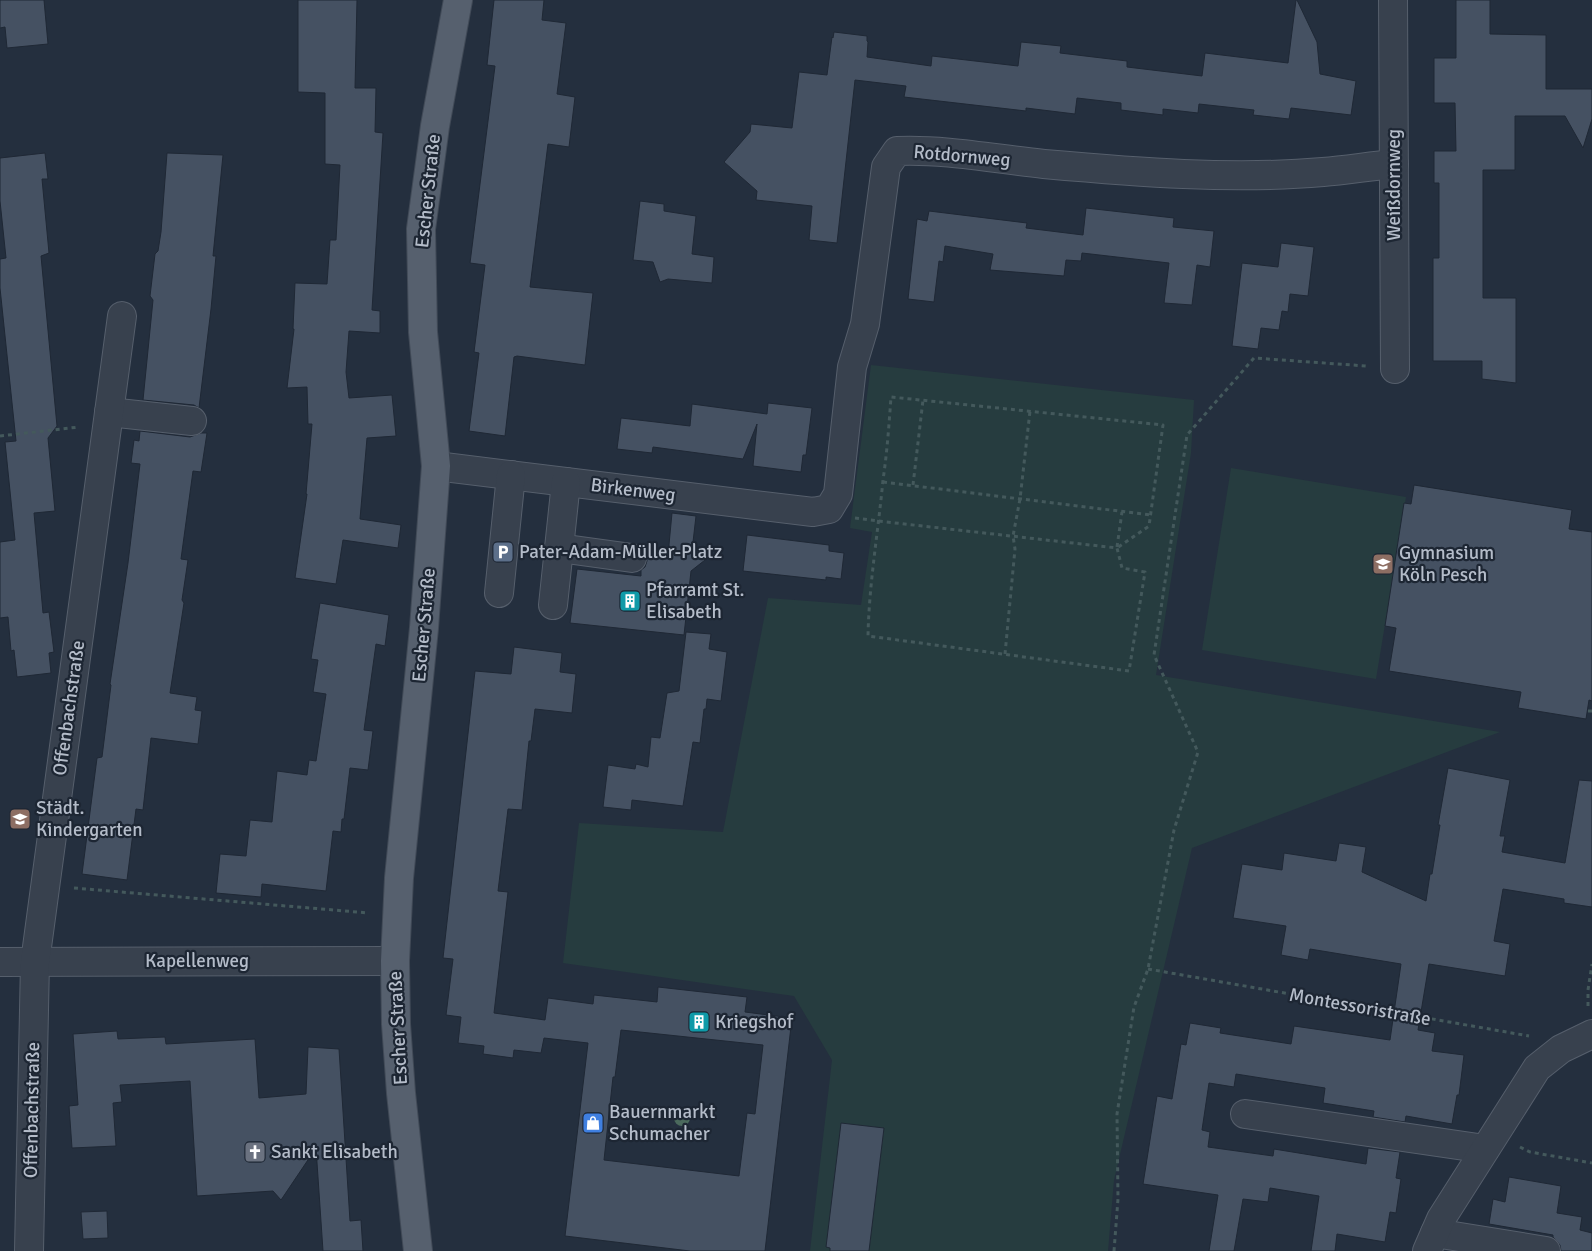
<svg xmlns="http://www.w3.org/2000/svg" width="1592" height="1251" viewBox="0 0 1592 1251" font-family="Signika,sans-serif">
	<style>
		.green { fill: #263c3f }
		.building { fill: #455162; stroke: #1f2835; fill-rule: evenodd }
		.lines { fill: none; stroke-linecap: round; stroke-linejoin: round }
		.minor-casing { stroke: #565f6c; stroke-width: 30 }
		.major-casing { stroke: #414a57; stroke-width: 30 }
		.path { stroke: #44595c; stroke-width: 3; stroke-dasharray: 4 4; stroke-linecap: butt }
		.minor { stroke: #38414e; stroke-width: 28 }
		.major { stroke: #56606e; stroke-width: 28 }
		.tree { fill: #4b6a5d }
		.labels { text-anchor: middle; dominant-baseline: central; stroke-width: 4.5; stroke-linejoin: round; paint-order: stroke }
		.street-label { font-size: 19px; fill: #b4bcc9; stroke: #1d2633 }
		.poi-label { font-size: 19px; fill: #b4bcc9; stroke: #1d2633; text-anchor: start }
	</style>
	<rect width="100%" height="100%" fill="#242f3e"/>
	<g class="green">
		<polygon points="871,365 1194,400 1191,453 1156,675 1500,732 1192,848 1114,1180 1108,1251 810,1251 832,1060 794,996 563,963 579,823 723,832 768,598 861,605 872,532 850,528"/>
		<polygon points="1231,468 1406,497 1376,679 1202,650"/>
	</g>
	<g class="building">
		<polygon points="0,0 44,0 48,44 7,48 5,27 0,28"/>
		<polygon points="298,0 357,0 355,88 376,88 375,132 383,133 372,310 380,311 380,333 349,331 346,372 349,398 392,395 396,436 367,438 360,519 401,525 398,548 343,540 336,584 295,578 307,494 306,494 312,424 308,424 307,387 287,388 294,329 293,329 295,283 327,284 330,240 336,240 340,165 325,164 325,93 298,92"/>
		<polygon points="494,0 544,0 542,20 566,23 557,94 575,97 569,147 548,144 530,287 593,293 585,365 517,356 514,357 505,436 469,431 479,353 474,352 485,265 470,263 495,66 487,65"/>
		<polygon points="1296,0 1297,0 1317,42 1320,74 1356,81 1351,115 1291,108 1289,119 1253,115 1254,110 1199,104 1198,113 1163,109 1163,115 1121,110 1121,103 1077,98 1075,114 1026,108 1026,111 904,97 906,86 855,80 837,243 809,240 812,206 756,200 757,191 724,162 750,132 751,124 792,128 799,72 827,75 832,37 833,38 834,32 867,36 867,41 868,42 867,57 931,66 932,56 1018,66 1021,42 1061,46 1060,53 1127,61 1127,67 1202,76 1205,53 1288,63"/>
		<polygon points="1456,0 1490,0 1490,34 1546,35 1546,89 1592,89 1592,119 1583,148 1565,116 1515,116 1515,170 1483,170 1483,298 1516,298 1516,383 1482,379 1482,361 1433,361 1433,258 1439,258 1439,183 1434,183 1434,151 1456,151 1455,103 1434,103 1434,58 1456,58"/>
		<polygon points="45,153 48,179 42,179 49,253 41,256 57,426 48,438 55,511 34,513 43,613 49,612 54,652 49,653 51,673 17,677 14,650 11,651 8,617 0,618 0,542 15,540 5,442 16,441 0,288 0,259 6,258 0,201 0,158"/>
		<polygon points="167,153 223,155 213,256 216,256 211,309 199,408 194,405 143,400 153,300 150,296 155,254 158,251 161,232"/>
		<polygon points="640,201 664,204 664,211 696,216 692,254 714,257 712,283 668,279 660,282 653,262 633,260"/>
		<polygon points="1086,208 1174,218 1173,227 1214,231 1210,267 1197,265 1192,305 1164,303 1169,263 1082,253 1081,261 1066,260 1064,276 990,270 993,254 945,246 943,262 939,261 934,302 908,299 917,219 927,221 929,211 1027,223 1026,228 1083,235"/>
		<polygon points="1281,243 1314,247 1308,296 1290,294 1288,312 1282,311 1279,330 1261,328 1258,349 1232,346 1242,263 1278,267"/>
		<polygon points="768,403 812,408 806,455 803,455 801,472 753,466 757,424 743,459 653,447 652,453 617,449 621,418 690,426 692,404 767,414"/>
		<polygon points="140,431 190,437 201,433 207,433 201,472 193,471 181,559 188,560 182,600 184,603 170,693 197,697 195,710 202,711 198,744 151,738 143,810 136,809 127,880 82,874 97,758 102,757 111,685 110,684 128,563 140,464 131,463 134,440 139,441"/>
		<polygon points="1414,485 1572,510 1569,529 1592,532 1592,701 1589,700 1586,719 1518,708 1521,692 1389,671 1396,628 1385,626 1404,503 1411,504"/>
		<polygon points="672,513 696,516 693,542 705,560 691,571 684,635 570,623 577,569 641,576 641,570 645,567 647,561 647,553 668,555"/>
		<polygon points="747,535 829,545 829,551 844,553 841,579 826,577 826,580 743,571"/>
		<polygon points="320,603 389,615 385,646 376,644 364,730 373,731 368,770 350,768 344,819 342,819 341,832 333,831 326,891 262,884 261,897 216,893 220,854 246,856 250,820 272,822 277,771 307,775 309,760 316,761 326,694 313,692 318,660 311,659"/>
		<polygon points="686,632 711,634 709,649 727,652 721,701 707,699 706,709 704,709 700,743 693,742 683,806 632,800 631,810 603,807 608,765 635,769 636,764 648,767 651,737 660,738 667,693 679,691"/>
		<path d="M514,647L562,653L560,672L576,674L572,713L535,709L531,741H529L522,810L508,809L498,891L508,892L494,1013L545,1020L548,998L593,1004L594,995L657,1002L658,987L747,997L745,1012L792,1018L765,1251H690L565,1236L588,1043L544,1038L541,1053L514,1050L513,1058L483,1054L484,1046L458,1043L461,1017L446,1015L453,959L443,958L475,671L511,674ZM621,1030L763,1045L755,1114L747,1113L739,1176L604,1160L613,1077H615Z"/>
		<polygon points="1448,768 1510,780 1500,836 1505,836 1502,852 1565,863 1579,780 1592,781 1592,907 1564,903 1564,899 1503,889 1494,941 1510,944 1505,976 1429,964 1418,1030 1435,1033 1432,1051 1464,1055 1459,1095 1457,1095 1452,1124 1406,1116 1405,1122 1373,1117 1374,1111 1323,1103 1325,1088 1236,1074 1234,1087 1209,1083 1202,1130 1210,1132 1208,1147 1273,1156 1274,1149 1366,1164 1368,1148 1400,1152 1396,1178 1401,1179 1396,1213 1390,1212 1385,1242 1337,1234 1335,1251 1311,1251 1319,1196 1270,1188 1268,1202 1243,1199 1234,1251 1209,1251 1218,1195 1143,1184 1157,1096 1172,1099 1181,1044 1186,1045 1190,1023 1221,1028 1220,1033 1291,1044 1294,1026 1390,1040 1401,964 1310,949 1308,960 1281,955 1286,926 1233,918 1242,864 1282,870 1284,853 1336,861 1339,843 1366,847 1362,872 1426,901 1430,874 1432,874 1440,825 1438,825"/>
		<polygon points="117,1031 118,1039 165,1037 166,1044 255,1039 259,1098 306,1094 308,1047 339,1049 350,1221 361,1220 363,1251 323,1251 316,1148 281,1200 273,1191 197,1196 190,1081 120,1085 122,1102 113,1103 116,1146 72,1148 69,1106 78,1105 73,1034"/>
		<polygon points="841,1123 884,1128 869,1251 830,1251 830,1248 826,1247"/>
		<polygon points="1509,1177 1561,1186 1557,1213 1582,1217 1580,1230 1592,1233 1592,1251 1561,1251 1560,1245 1553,1237 1553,1235 1489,1224 1493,1199 1505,1202"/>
		<polygon points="107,1211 108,1238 83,1239 81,1212"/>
	</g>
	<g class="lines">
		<g class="minor-casing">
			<g id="minor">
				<polyline points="1393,0 1395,369"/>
				<polyline points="109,412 192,421"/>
				<path d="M436,466L813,512L829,509L838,494L852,367L865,324L886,167L897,151C946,149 995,159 1044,164C1135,172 1232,180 1323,172C1347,170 1371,166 1394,164"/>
				<polyline points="559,548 632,558"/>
				<polyline points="499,593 511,475"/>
				<polyline points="553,605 566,482"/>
				<polyline points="0,962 395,961"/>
				<polyline points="1245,1114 1485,1149"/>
				<polyline points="1435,1233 1546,1251"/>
				<polyline points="29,1251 35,962 122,316"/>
				<polyline points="1427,1251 1441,1219 1537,1068 1561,1049 1592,1034"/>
			</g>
		</g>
		<g class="major-casing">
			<polyline id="major" points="418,1251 401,1093 396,1024 395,961 399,878 424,628 436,466 423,332 421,229 435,126 458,0"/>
		</g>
		<g class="path">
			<polyline points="0,436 79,427"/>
			<polyline points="883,482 1151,515"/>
			<polyline points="913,485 923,400"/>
			<path d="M855,518L878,521L1117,548L1122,568L1145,572L1129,671L868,636C869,584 878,533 883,480C887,453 889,425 891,397L1163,425L1149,526L1117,548"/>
			<polyline points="1117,547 1122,512"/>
			<polyline points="1005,654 1015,549 1013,536 1020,499 1030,411"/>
			<polyline points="1588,711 1592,711"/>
			<polyline points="74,888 369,913"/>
			<polyline points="1148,969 1529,1036"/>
			<polyline points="1588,1006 1588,990 1592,964"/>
			<polyline points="1520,1147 1530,1152 1592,1163"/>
			<polyline points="1114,1251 1118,1199 1117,1114 1134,1007 1148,969 1174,830 1198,752 1154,655 1187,435 1254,358 1366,366"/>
		</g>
		<use href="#minor" class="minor"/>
		<use href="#major" class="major"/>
	</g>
	<circle class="tree" cx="682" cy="1118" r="8"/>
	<defs>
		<g id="parking-square" transform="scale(1.125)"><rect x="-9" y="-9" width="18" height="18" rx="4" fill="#5c6f8a" stroke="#1d2633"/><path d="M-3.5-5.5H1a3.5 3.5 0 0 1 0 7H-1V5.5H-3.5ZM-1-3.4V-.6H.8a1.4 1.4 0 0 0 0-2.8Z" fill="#fff"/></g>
		<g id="school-square" transform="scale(1.125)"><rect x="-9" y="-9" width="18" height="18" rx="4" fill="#8d6e63" stroke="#1d2633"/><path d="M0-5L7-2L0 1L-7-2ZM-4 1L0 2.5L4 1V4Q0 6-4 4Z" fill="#fff"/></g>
		<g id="building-square" transform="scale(1.125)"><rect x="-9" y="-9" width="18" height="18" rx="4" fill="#0f9aa8" stroke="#1d2633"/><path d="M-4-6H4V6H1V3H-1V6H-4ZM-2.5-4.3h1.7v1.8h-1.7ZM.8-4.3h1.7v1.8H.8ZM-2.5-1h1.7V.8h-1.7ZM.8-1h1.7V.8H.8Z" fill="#fff"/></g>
		<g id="shop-square" transform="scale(1.125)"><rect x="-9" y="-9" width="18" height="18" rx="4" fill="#3f7fe0" stroke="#1d2633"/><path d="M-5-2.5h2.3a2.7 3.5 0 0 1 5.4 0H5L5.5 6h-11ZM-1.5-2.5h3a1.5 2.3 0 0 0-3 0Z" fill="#fff"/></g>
		<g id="church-square" transform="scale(1.125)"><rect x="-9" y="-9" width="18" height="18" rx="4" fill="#6b7280" stroke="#1d2633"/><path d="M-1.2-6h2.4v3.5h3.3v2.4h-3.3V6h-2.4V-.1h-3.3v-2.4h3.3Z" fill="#fff"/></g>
	</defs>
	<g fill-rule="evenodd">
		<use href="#parking-square" x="503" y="552"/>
		<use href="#school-square" x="1383" y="564"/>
		<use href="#building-square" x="630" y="601"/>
		<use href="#school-square" x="20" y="819"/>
		<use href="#building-square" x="699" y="1022"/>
		<use href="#shop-square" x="593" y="1123"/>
		<use href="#church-square" x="255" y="1152"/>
	</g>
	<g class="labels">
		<g class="street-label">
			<text transform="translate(962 156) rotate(5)">Rotdornweg</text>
			<text transform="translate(1394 185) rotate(-90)">Weißdornweg</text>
			<text transform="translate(428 191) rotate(-84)">Escher Straße</text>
			<text transform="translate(633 490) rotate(7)">Birkenweg</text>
			<text transform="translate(424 625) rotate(-85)">Escher Straße</text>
			<text transform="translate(69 708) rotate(-82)">Offenbachstraße</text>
			<text x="197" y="961">Kapellenweg</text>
			<text transform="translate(1360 1007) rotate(10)">Montessoristraße</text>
			<text transform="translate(398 1028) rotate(-93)">Escher Straße</text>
			<text transform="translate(32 1110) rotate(-89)">Offenbachstraße</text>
		</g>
		<g class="poi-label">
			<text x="519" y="552">Pater-Adam-Müller-Platz</text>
			<text x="1399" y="553">Gymnasium<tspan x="1399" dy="22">Köln Pesch</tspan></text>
			<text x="646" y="590">Pfarramt St.<tspan x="646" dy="22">Elisabeth</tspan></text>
			<text x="36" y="808">Städt.<tspan x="36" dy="22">Kindergarten</tspan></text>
			<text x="715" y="1022">Kriegshof</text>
			<text x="609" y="1112">Bauernmarkt<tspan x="609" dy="22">Schumacher</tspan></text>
			<text x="271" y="1152">Sankt Elisabeth</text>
		</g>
	</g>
</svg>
